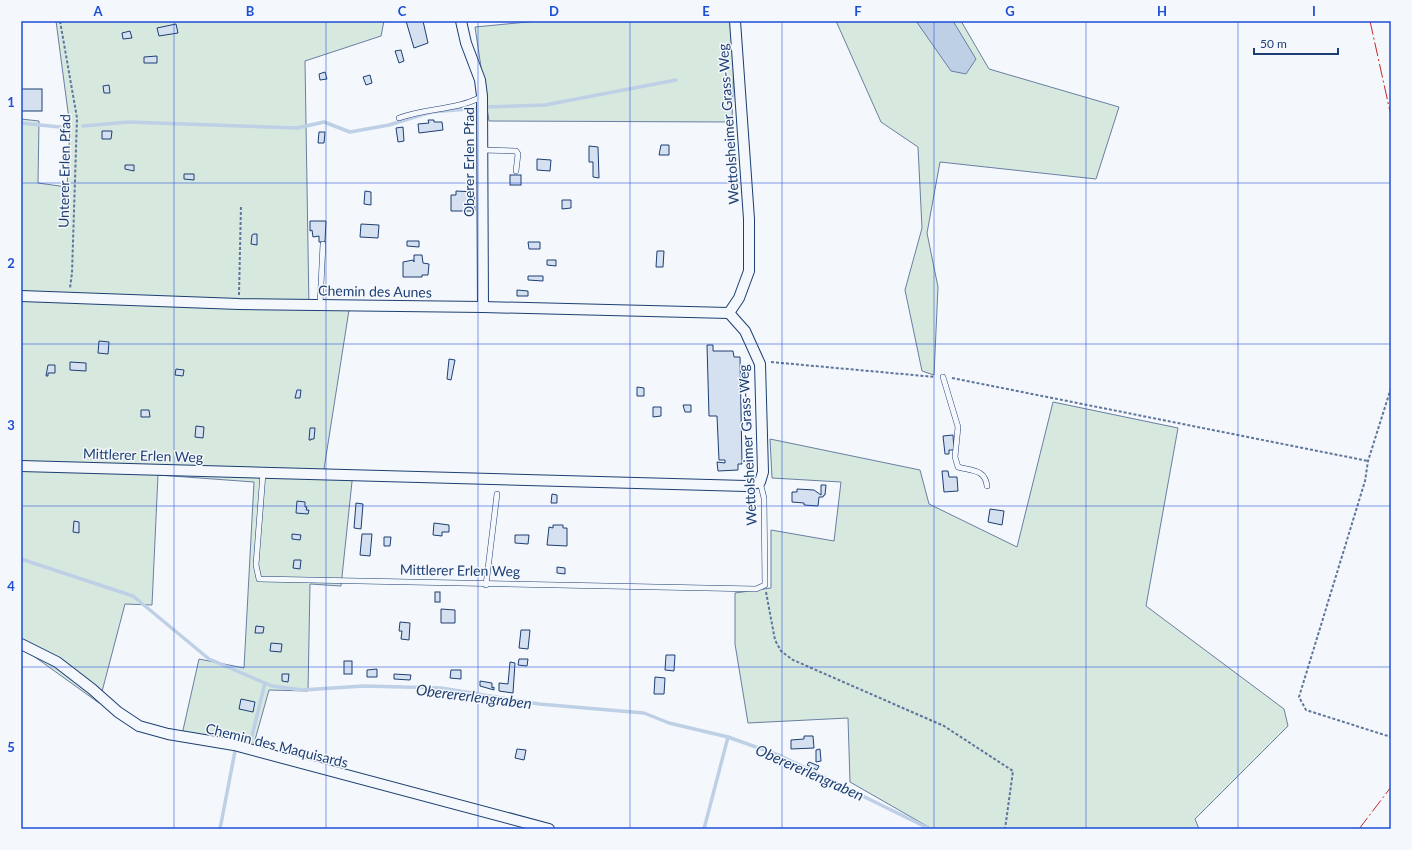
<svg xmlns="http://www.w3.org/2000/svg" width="1412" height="850" viewBox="0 0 1412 850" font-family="Lato,sans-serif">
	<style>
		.green { fill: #d7e8df; stroke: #687fa3 }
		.water { fill: #bed0e5; stroke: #687fa3 }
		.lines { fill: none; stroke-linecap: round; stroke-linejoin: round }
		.stream { stroke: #bed0e5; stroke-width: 3.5 }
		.building { fill: #d5e0f0; stroke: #1d3f73 }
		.service-casing { stroke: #1d3f73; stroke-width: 6 }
		.minor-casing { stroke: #1d3f73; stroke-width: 12 }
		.path { stroke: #5e769c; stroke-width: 2; stroke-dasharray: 3 2; stroke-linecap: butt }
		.service { stroke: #f4f7fb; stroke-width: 5 }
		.minor { stroke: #f4f7fb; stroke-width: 10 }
		.power { stroke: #c62828; stroke-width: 1; stroke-dasharray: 14 3 2 3; stroke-linecap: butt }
		.grid { fill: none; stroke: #1d4ed8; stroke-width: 1; stroke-opacity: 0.55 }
		.labels { text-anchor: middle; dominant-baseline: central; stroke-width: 3; stroke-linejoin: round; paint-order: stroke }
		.street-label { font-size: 14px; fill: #1d3f73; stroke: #f4f7fb }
		.water-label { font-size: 15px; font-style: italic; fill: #1d3f73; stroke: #f4f7fb }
		.neatline { fill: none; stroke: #1d4ed8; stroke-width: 1.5 }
		.grid-label { font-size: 13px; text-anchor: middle; font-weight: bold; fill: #1d4ed8 }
	</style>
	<rect width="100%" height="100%" fill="#f4f7fb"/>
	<g class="green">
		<polygon points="56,21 384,21 381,36 305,61 309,309 349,310 324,469 353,472 341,586 310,584 308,691 269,690 253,747 181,739 199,659 244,668 254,482 158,475 152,605 125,604 99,703 21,647 21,119 39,121 38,183 67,187 70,127"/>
		<polygon points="538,21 735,21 732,122 489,121 475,27"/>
		<polygon points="836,21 961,21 989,69 1119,107 1096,179 940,162 927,233 938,287 934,375 922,371 905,290 922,228 918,147 881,122"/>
		<polygon points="1053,402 1178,428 1146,606 1284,709 1288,726 1195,819 1199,829 932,829 850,782 848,718 748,723 735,644 735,593 771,588 771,530 834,541 841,482 772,478 770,439 920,470 929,504 1017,547"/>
	</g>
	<polygon class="water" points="916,21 953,21 976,59 966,74 951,71"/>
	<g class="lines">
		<g class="stream">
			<polyline points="486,107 545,105 676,80"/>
			<polyline points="21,123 69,128"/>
			<polyline points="83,126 128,122 297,128 324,122 350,132 389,125 431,112 480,108"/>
			<polyline points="21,559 133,596 209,659 272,686 302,690 364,686 441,688 539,704 644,713 669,723 728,737 781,756 930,829"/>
			<polyline points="242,742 250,744 265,683"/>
			<polyline points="220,829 236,746"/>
			<polyline points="704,829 728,737"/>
		</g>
	</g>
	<g class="building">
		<polygon points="406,21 423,21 428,43 414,48"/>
		<polygon points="176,24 178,33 159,36 157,28"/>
		<polygon points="130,31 132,38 123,39 122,33"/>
		<polygon points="401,50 404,61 399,63 395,51"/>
		<polygon points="157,56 157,63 144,63 144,57"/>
		<polygon points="325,72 327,79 320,80 319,74"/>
		<polygon points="370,75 372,83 366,85 363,77"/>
		<polygon points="109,85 110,93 104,93 103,86"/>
		<rect x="21" y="89" width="21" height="22"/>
		<polygon points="428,120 434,120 434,122 442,122 443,130 419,133 418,124 429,123"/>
		<polygon points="403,127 404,141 398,142 396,128"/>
		<polygon points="102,131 112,131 111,139 102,139"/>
		<polygon points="319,132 325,132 324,143 318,143"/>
		<polygon points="661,145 669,145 669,155 659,155"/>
		<polygon points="589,146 598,147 599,178 593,177 593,162 589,162"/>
		<polygon points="537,159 551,160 550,171 537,170"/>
		<polygon points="125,165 134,165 134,171 125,169"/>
		<polygon points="184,174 194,174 194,180 184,179"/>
		<rect x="510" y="175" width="11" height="10"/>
		<polygon points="365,191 371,192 371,205 364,204"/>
		<polygon points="456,191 474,192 475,211 451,211 451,195 456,195"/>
		<polygon points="562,200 571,200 571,208 562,209"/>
		<polygon points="310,221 326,221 325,242 319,242 319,236 313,237 312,230 310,231"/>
		<polygon points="361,224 379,225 378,238 360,237"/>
		<polygon points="254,234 257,234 257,245 251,244 252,235"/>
		<polygon points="407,241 419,241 419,247 407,246"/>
		<polygon points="528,242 540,242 540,249 529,249"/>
		<polygon points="657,251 664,251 663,267 656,267"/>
		<polygon points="414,255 422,255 423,263 429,264 428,275 422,275 422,277 403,277 403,262 413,260 414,262"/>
		<polygon points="547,260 556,260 556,266 547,265"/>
		<polygon points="528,276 543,276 543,281 528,280"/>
		<polygon points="517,290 528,291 528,296 517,296"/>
		<polygon points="99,341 109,342 108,354 98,353"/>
		<polygon points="707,345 713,345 713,351 733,351 734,357 740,357 742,464 738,464 738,470 718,471 717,462 725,463 725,460 719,460 717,416 709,416"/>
		<polygon points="449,359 455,360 451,380 447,379"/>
		<polygon points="70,362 86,363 86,371 70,370"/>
		<polygon points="48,365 55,365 55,373 48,373 48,376 46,376"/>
		<polygon points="176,369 184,370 183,376 175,375"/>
		<polygon points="637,387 644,388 644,396 637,396"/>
		<polygon points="297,390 301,390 300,398 295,398"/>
		<polygon points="683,405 691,405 691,412 685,412"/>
		<polygon points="653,407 661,407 661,416 653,417"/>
		<polygon points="141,410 149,410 150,417 141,417"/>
		<polygon points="196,426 204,427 203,438 195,437"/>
		<polygon points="310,428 315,428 314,439 311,439 311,440 309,440"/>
		<polygon points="953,435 954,450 949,450 949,454 945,454 943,436"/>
		<polygon points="942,471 948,471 949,477 957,477 958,491 944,492"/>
		<polygon points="821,485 826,485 825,495 824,495 823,497 819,497 818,506 804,505 804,503 792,502 792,492 797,492 797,489 814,490 821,495"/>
		<polygon points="552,494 557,495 557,503 551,503"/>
		<polygon points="297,501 305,502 305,507 307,507 306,510 309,510 308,514 296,513"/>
		<polygon points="356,503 363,504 361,529 354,528"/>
		<polygon points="990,509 1004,511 1002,525 988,522"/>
		<polygon points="74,521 79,522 79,533 73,532"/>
		<polygon points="434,523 449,525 449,532 442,532 442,536 433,535"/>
		<polygon points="553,525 563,525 563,528 567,528 567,546 547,545 549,527 553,528"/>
		<polygon points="292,534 301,535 300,540 292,539"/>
		<polygon points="362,534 372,534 370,556 360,555"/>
		<polygon points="515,535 529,535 528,544 515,543"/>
		<polygon points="384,537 391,537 390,546 384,546"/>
		<polygon points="294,560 301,560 300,569 293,568"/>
		<polygon points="557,567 565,568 565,574 557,573"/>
		<rect x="435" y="592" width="5" height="10"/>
		<polygon points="441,609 455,610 455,623 441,623"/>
		<polygon points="400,622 410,623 409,640 401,639 402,631 399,631"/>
		<polygon points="256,626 264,627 263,633 255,633"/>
		<polygon points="521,630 530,630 528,649 519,648"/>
		<polygon points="271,643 282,644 281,652 270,651"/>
		<polygon points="666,655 675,655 674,671 665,670"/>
		<polygon points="519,659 528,659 527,666 518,665"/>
		<rect x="344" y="661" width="8" height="13"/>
		<polygon points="510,662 515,663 513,693 499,691 499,683 508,684"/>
		<polygon points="377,669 377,677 367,677 367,670"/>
		<polygon points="451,670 461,670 461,679 450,678"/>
		<polygon points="282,674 289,674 288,682 282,681"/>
		<polygon points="394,674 411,675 410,680 394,679"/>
		<polygon points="655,677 665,678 664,694 654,694"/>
		<polygon points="480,681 492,683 492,688 494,687 494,690 480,686"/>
		<polygon points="241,699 255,702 253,712 239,709"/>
		<polygon points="804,736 813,736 814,748 791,749 791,740 804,739"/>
		<polygon points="517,749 526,750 524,760 515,758"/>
		<polygon points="820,749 821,761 816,762 816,750"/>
		<polygon points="809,762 819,766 817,770 807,765"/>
	</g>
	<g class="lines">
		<g class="service-casing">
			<g id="service">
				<path d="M399,118C426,108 457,110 481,97"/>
				<polyline points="482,150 516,151 518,154 516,171"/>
				<polyline points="320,305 323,244"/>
				<path d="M943,377L958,427L955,457L958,467C972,471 985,469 987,486"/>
				<polyline points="263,473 256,565 259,579 756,589 765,585 764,498 760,482"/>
				<polyline points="486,585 497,494"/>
			</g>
		</g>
		<g class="minor-casing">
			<g id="minor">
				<polyline points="461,21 466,43 480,80 482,96 483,307"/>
				<polyline points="21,296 239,304 483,307 729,313"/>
				<polyline points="21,466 746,486 760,482 763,472 760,364 745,331 729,313 739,298 749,271 749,219 735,21"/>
				<polyline points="21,644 57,662 92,689 118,712 139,726 168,734 234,745 549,829"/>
			</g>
		</g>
		<g class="path">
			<polyline points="60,21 77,118 72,273 70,288"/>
			<polyline points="239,295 241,205"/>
			<polyline points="771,362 935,377"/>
			<polyline points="952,378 1368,461"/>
			<polyline points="1391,388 1368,461 1365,481 1299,697 1306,710 1391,737"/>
			<polyline points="766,592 775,640 781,651 793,660 944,726 1013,771 1005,829"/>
		</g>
		<use href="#service" class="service"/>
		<use href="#minor" class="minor"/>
		<g class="power">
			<polyline points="1370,21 1391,116"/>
			<polyline points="1359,829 1391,787"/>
		</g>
	</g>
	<path class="grid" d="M174,21V829M326,21V829M478,21V829M630,21V829M782,21V829M934,21V829M1086,21V829M1238,21V829M21,183H1391M21,344H1391M21,506H1391M21,667H1391"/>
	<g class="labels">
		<g class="street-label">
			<text transform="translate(728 124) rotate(-94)">Wettolsheimer Grass-Weg</text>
			<text transform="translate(468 162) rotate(-90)">Oberer Erlen Pfad</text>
			<text transform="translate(64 171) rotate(-89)">Unterer Erlen Pfad</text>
			<text transform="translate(375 291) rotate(1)">Chemin des Aunes</text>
			<text transform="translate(747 445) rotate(-93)">Wettolsheimer Grass-Weg</text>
			<text transform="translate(143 455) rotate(2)">Mittlerer Erlen Weg</text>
			<text transform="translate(460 570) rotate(1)">Mittlerer Erlen Weg</text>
			<text transform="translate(277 745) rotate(14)">Chemin des Maquisards</text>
		</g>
		<g class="water-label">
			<text transform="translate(474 696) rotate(7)">Oberererlengraben</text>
			<text transform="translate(810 772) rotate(24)">Oberererlengraben</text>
		</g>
	</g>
	<rect width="1412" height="850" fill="none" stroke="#f4f7fb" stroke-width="44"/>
	<path d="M1254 48v6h84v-6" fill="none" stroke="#1d3f73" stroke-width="2"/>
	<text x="1260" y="48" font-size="12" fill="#1d3f73" stroke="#f4f7fb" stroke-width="3" paint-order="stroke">50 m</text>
	<rect x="22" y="22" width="1368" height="806" class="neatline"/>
	<g class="grid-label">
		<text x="98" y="16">A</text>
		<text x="250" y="16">B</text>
		<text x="402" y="16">C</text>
		<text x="554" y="16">D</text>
		<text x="706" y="16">E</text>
		<text x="858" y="16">F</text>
		<text x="1010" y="16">G</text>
		<text x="1162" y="16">H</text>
		<text x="1314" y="16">I</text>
		<text x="11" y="107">1</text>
		<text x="11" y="268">2</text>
		<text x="11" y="430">3</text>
		<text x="11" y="591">4</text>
		<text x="11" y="752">5</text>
	</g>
</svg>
